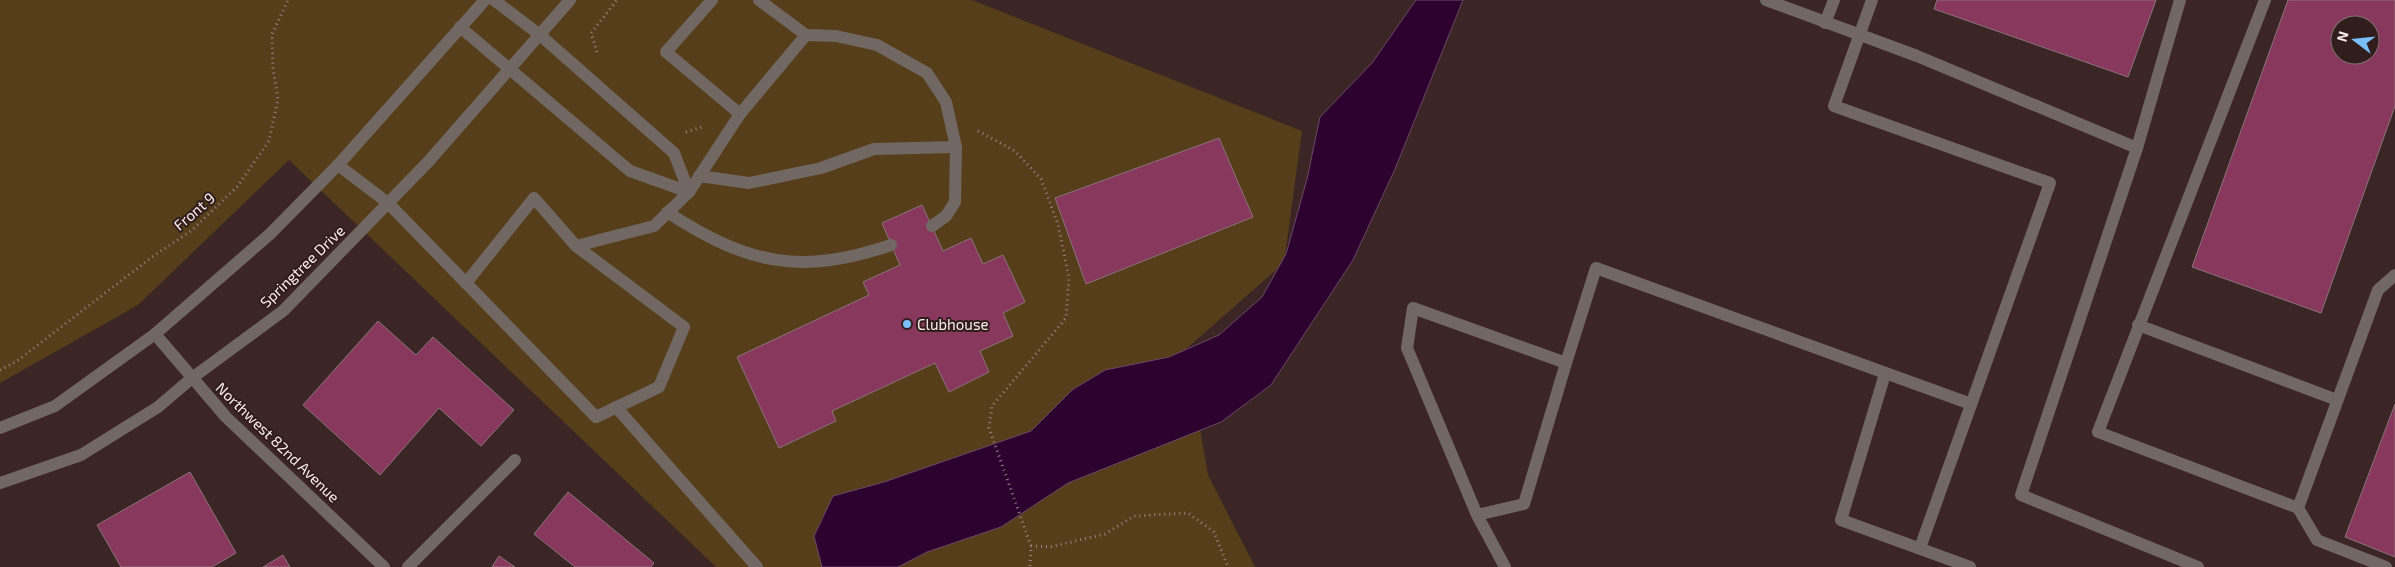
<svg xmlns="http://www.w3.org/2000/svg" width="2395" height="567" viewBox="0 0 2395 567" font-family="'Exo 2',sans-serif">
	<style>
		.green { fill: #553e19 }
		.water { fill: #2d022e; stroke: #6b4867 }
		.building { fill: #88385c; stroke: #8a737b; fill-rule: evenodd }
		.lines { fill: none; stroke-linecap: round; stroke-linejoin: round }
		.path { stroke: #968483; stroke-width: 3; stroke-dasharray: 1 4; stroke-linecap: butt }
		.service { stroke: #716863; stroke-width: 12 }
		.minor { stroke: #716863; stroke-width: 12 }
		.tertiary { stroke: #716863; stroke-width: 12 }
		.poi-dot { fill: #7abff8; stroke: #301d1c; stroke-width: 2 }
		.labels { text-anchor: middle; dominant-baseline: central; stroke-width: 4; stroke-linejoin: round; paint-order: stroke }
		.street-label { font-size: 15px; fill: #fbedec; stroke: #301d1c }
		.poi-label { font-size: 15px; fill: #fbedec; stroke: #301d1c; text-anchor: start }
	</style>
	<rect width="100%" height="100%" fill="#3b2625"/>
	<polygon class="green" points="0,0 972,0 1302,131 1284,263 1186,349 1208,475 1255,567 716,567 289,160 138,305 0,383"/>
	<polygon class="water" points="1416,0 1463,0 1395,169 1353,260 1271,385 1221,422 1068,483 1001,527 927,552 898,567 822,567 814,536 833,496 884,482 1031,431 1072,390 1105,370 1169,357 1219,335 1262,297 1286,254 1307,179 1320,117 1372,63"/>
	<g class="building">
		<polygon points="1937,0 2156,0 2128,77 1934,9"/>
		<path d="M2288,0H2395V106L2321,313L2192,267ZM2340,25H2370V55H2340Z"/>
		<polygon points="1219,138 1253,217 1086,284 1055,198"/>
		<polygon points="922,205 943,251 971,238 983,264 1003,255 1025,302 1003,313 1013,336 980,351 989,372 949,392 935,363 832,411 836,421 779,448 737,357 869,295 863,282 900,265 882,223"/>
		<polygon points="378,321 416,355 433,337 514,410 481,446 439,408 380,475 303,405"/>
		<polygon points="2395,404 2395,557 2345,537"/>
		<polygon points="190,472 236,553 212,567 121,567 97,525"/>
		<polygon points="568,492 654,563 651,567 575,567 534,534"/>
		<polygon points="283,555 290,567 263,567"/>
		<polygon points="499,556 515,567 492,567"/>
	</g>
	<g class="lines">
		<g class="path">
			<polyline points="597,52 591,33 617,0"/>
			<polyline points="978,131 1015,151 1041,179 1058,224 1069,278 1066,318 992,406 989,428 1031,546 1030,567"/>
			<polyline points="686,132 702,127"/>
			<polyline points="0,370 17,361 152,257 191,231 237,187 269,141 278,99 273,69 272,34 288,0"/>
			<polyline points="1031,546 1050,547 1105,534 1134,516 1188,513 1214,532 1228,567"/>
		</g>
		<g class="service">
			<polyline points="494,0 540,35 674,153 689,192"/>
			<polyline points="712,0 666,52 740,114 806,35"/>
			<polyline points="759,0 806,35 836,36 877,45 927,73 946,102 956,147 955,202 946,216 932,226"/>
			<polyline points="1766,0 1917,56 2137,148"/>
			<polyline points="1872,0 1834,106 2050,183 1920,548"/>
			<polyline points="2180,0 2137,148 2021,495 2198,567"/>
			<polyline points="2265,0 2098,432 2298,508 2317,540 2386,567"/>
			<polyline points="1825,23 1834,0"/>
			<polyline points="460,27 630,171 689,192"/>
			<polyline points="338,165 388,203 466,283"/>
			<polyline points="699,176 749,183 821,168 874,149 956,147"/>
			<path d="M667,212C747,264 800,276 891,245"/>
			<polyline points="576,246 534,198 466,283 596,417 659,387 684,327 576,246 654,226 689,192 740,114"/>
			<polyline points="2138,325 2337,400"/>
			<polyline points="1566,363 1596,268 1971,404"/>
			<polyline points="1885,374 1841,520 1970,567"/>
			<polyline points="616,407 757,567"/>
			<polyline points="2298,508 2378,290 2395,275"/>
			<polyline points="1477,515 1524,504 1566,363 1413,308 1407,348 1477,515 1505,567"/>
		</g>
		<g class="minor">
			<polyline points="155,334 226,417 384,567"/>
			<polyline points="408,567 515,460"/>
		</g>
		<g class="tertiary">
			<polyline points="0,428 55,406 155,334 270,234 338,165 485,0"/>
			<polyline points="0,483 81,455 158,407 192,378 283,311 428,162 570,0"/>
		</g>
	</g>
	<circle class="poi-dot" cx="907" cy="324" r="5"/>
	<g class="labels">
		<g class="street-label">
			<text transform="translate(194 211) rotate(-41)">Front 9</text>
			<text transform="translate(302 266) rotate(-44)">Springtree Drive</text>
			<text transform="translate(278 442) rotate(44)">Northwest 82nd Avenue</text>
		</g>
		<g class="poi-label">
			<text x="917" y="324">Clubhouse</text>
		</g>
	</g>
	<g transform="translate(2355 40) rotate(286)"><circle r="24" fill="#301d1c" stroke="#81706f"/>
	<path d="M0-4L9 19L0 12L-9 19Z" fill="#7abff8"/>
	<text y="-8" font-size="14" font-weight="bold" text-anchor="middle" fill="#fbedec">N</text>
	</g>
</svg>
